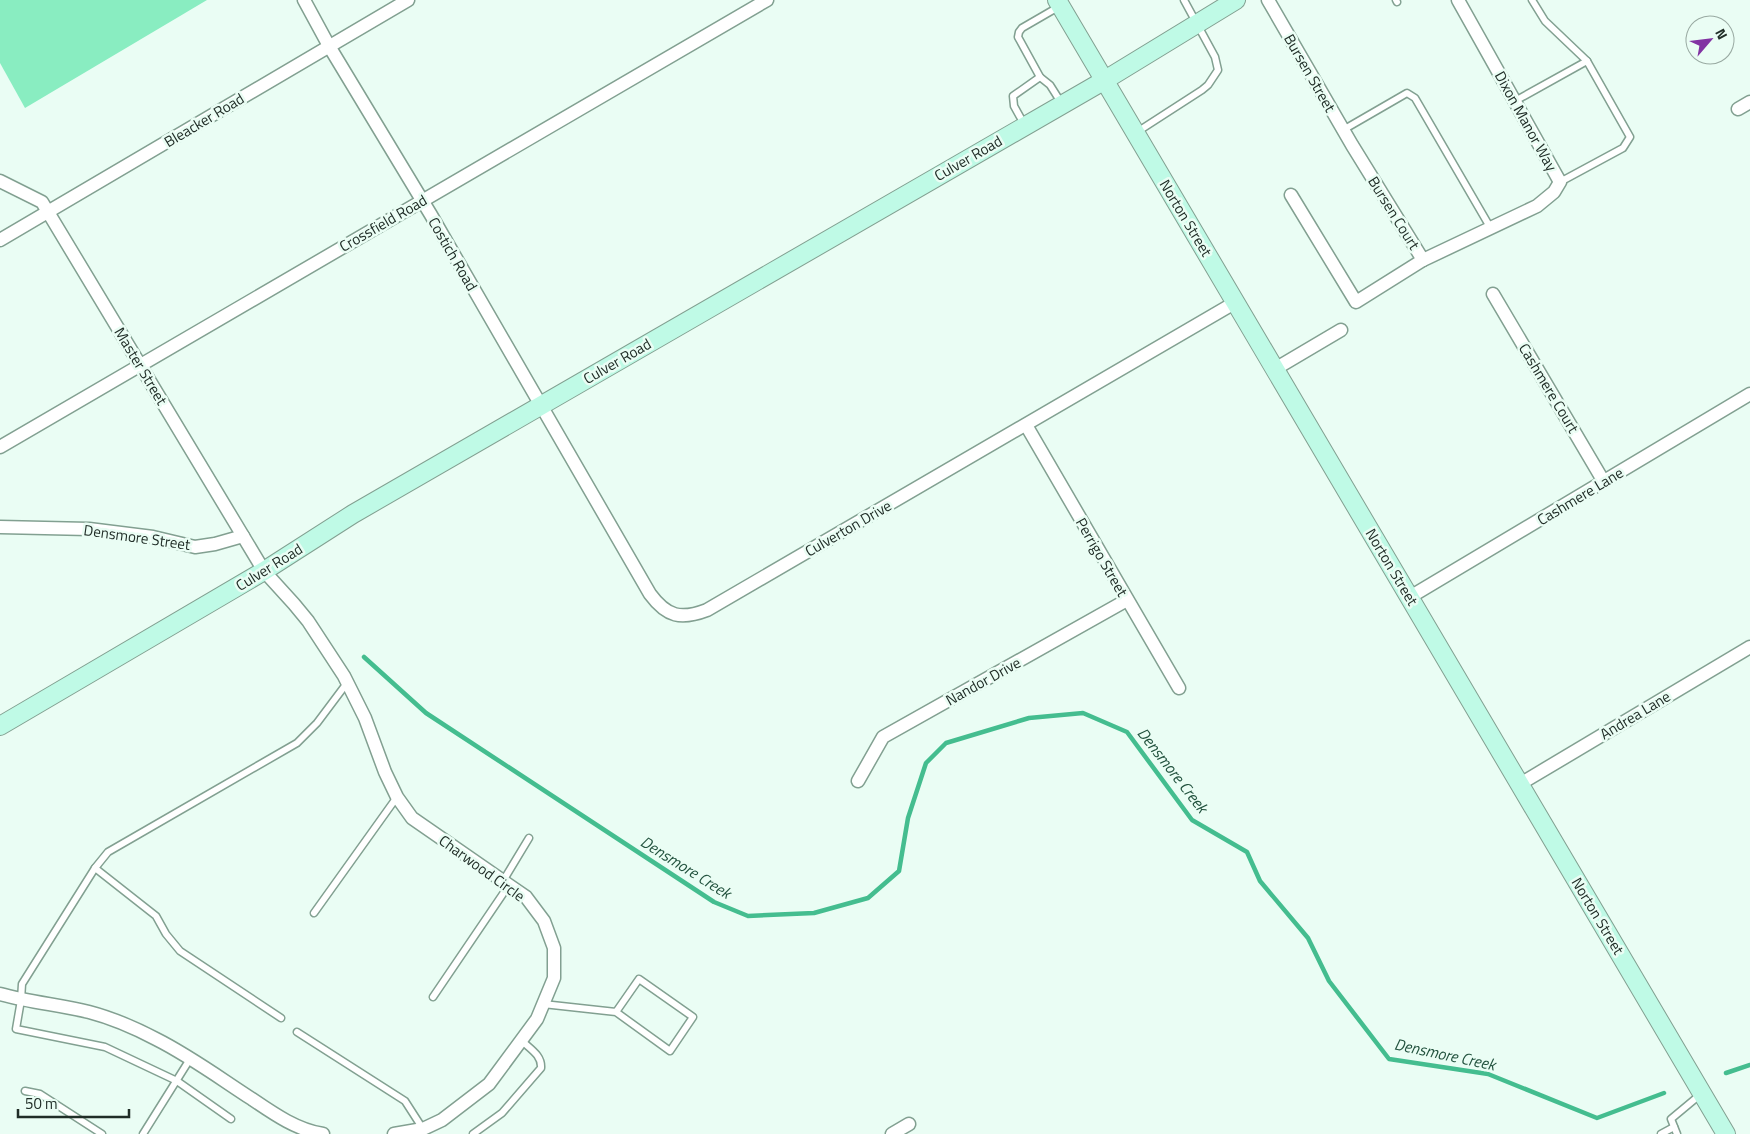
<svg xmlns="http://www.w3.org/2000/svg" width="1750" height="1134" viewBox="0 0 1750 1134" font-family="'Titillium Web',sans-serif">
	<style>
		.green { fill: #89edc1 }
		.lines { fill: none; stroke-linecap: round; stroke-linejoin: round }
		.stream { stroke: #44bd8f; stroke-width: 4.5 }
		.service-casing { stroke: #82a091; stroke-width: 9 }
		.minor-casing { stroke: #82a091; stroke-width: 15 }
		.secondary-casing { stroke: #82a091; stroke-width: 20 }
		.service { stroke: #fff; stroke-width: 6 }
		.minor { stroke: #fff; stroke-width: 12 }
		.secondary { stroke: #bffae6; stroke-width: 18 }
		.labels { text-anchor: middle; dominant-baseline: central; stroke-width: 5; stroke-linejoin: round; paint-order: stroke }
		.street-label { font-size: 15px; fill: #202d27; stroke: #eafdf4 }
		.water-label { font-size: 16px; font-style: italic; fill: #22523e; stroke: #eafdf4 }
	</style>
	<rect width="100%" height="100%" fill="#eafdf4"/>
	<polygon class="green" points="0,0 207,0 25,108 0,63"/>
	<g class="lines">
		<g class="stream">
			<polyline points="364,657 426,713 714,902 748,916 814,913 868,898 899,871 908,818 926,763 946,743 1029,718 1083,713 1127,732 1192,820 1247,852 1260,881 1308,938 1329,981 1389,1059 1488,1074 1597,1118 1664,1093"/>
			<polyline points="1726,1073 1750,1065"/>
		</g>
		<g class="service-casing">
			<g id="service">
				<polyline points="1396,0 1397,2"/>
				<polyline points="1532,0 1545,21 1587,61 1630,137 1623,148 1560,182"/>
				<polyline points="1060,6 1022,28 1019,32 1018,37 1040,77 1050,85 1062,104"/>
				<polyline points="1515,101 1587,61"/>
				<polyline points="1024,124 1014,106 1013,96 1040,77"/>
				<polyline points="1343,130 1407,93 1415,98 1490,227"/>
				<polyline points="1137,132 1202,90 1208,85 1218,70 1215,57 1184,0"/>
				<polyline points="95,868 156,916 166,934 180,951 281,1018"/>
				<polyline points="503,881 529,838"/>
				<polyline points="314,913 397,797"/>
				<polyline points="433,997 509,885"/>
				<polyline points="543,1004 616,1012 670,1051 693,1017 639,979 616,1012"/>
				<polyline points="297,1032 405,1101 423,1129"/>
				<polyline points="25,1091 40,1094 102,1134"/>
				<polyline points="231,1119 177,1081 105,1047 16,1029 21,1000 22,984 95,868 108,852 297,743 317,723 347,683"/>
				<polyline points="143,1134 190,1059"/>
				<path d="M473,1134L502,1113L541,1068C542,1055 530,1049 521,1040"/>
				<polyline points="1661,1134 1674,1127"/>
				<polyline points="1677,1134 1671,1119 1701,1094"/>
			</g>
		</g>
		<g class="minor-casing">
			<g id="minor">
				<path d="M304,0L329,46L431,215L650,594C667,617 681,620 707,610L1236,302"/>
				<polyline points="1268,0 1352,145 1423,260 1356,302 1291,195"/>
				<polyline points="1738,109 1750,102"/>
				<polyline points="0,181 42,202 48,212 264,571 294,604 308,621 344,676 365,718 385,772 397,797 412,818 526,897 544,921 554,948 554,978 537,1019 489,1084 442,1120 423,1129 394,1134"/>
				<polyline points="0,240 408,0"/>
				<polyline points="1423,260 1537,206 1554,192 1560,182 1458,0"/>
				<polyline points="1493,294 1604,482"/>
				<polyline points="1275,369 1341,330"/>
				<polyline points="1026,425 1179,688"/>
				<polyline points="0,447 767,0"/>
				<polyline points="0,527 89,529 153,537 195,547 215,544 243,536"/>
				<polyline points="1410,597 1750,394"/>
				<polyline points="858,781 883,737 1127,600"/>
				<polyline points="1520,784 1750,647"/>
				<path d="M0,994C29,1002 60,1005 89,1012C112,1018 135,1028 156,1039C190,1056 221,1079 252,1099C274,1114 297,1130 323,1134"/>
				<polyline points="892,1134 909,1124"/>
			</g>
		</g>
		<g class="secondary-casing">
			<g id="secondary">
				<polyline points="1057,0 1726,1134"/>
				<polyline points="0,726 264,571 353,514 1105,80 1236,0"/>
			</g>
		</g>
		<use href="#service" class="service"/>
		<use href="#minor" class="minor"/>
		<use href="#secondary" class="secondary"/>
	</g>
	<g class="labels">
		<g class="street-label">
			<text transform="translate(1310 73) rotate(60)">Bursen Street</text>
			<text transform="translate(204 120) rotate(-31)">Bleacker Road</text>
			<text transform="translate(1526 121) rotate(61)">Dixon Manor Way</text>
			<text transform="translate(968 158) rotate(-30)">Culver Road</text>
			<text transform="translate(1394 213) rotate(58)">Bursen Court</text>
			<text transform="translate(1186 218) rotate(59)">Norton Street</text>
			<text transform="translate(383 223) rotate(-30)">Crossfield Road</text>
			<text transform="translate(453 254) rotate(60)">Costich Road</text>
			<text transform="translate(617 361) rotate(-30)">Culver Road</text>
			<text transform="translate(141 366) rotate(59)">Master Street</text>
			<text transform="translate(1549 388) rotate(59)">Cashmere Court</text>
			<text transform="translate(1580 496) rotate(-31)">Cashmere Lane</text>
			<text transform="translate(848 528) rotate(-30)">Culverton Drive</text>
			<text transform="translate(137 537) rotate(8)">Densmore Street</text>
			<text transform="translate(1102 557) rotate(60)">Perrigo Street</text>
			<text transform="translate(269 567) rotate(-32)">Culver Road</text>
			<text transform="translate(1392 567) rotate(59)">Norton Street</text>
			<text transform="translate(983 681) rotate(-29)">Nandor Drive</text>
			<text transform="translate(1635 715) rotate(-31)">Andrea Lane</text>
			<text transform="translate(482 868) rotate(36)">Charwood Circle</text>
			<text transform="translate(1598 916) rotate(59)">Norton Street</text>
		</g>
		<g class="water-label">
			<text transform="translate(1173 770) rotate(52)">Densmore Creek</text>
			<text transform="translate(686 867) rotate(32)">Densmore Creek</text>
			<text transform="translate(1445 1054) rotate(12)">Densmore Creek</text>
		</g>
	</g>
	<g transform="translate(1710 40) rotate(62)"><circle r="24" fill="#eafdf4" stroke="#99aaa2"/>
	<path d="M0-4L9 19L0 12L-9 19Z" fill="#8233a3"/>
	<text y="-8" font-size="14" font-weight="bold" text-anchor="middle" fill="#202d27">N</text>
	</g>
	<path d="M18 1109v8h111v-8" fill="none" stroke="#202d27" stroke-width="2.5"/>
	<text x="25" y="1109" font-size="15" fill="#202d27" stroke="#eafdf4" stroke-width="4" paint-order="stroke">50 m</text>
</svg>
